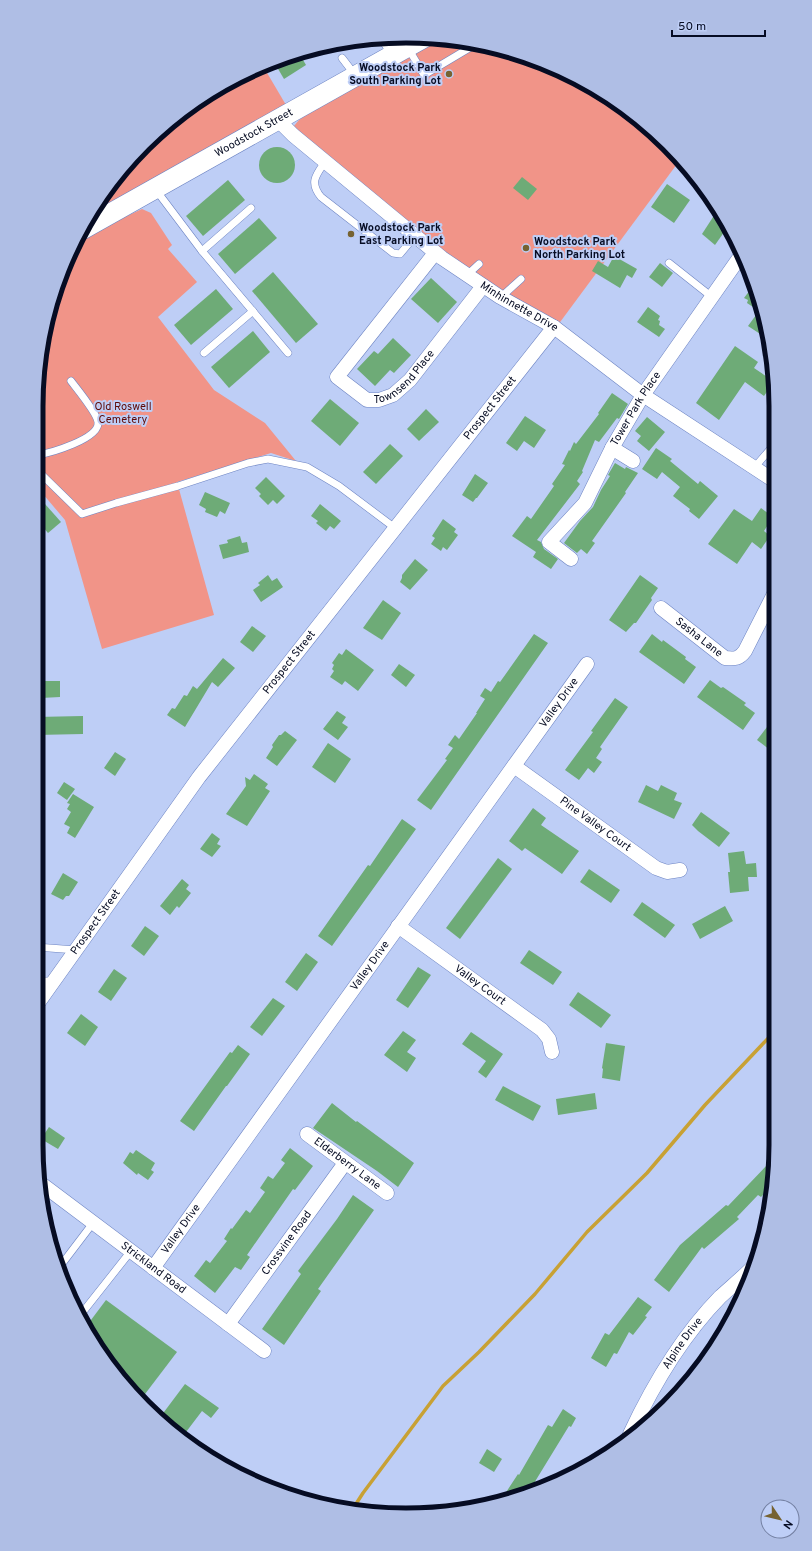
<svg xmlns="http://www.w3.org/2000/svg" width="812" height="1551" viewBox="0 0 812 1551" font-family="Overpass,sans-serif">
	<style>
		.green { fill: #f19488 }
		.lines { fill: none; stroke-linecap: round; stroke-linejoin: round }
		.stream { stroke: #c8a134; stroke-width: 3.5 }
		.building { fill: #6eab77 }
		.lane-casing { stroke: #6d84c3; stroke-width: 8 }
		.street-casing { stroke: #6d84c3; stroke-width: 15 }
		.secondary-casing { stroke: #6d84c3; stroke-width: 21 }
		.lane { stroke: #fff; stroke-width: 7 }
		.street { stroke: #fff; stroke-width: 14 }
		.secondary { stroke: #fff; stroke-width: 20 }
		.poi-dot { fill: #766231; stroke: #becef6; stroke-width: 1.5 }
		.labels { text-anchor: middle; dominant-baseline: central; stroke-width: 4; stroke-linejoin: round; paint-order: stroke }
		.poi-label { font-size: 11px; font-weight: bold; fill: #060c23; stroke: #becef6; text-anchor: start }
		.street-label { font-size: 11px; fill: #060c23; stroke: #becef6 }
		.park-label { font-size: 11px; fill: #5e0a08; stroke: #becef6 }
		.rim { fill: none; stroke: #060c23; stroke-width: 5 }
	</style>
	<rect width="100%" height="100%" fill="#becef6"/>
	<g class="green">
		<polygon points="430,37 502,49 570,74 650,128 680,160 552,333 288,133 299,120 324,101"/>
		<polygon points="263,66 286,105 91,216 113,181 162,128 221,85"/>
		<polygon points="142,209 151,213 172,245 168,249 197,282 158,317 214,390 265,423 296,461 271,453 177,482 214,615 102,649 65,520 37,487 37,382 49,310 73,245 114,222"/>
	</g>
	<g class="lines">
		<polyline class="stream" points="354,1507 363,1493 443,1386 479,1352 535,1294 587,1232 647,1173 705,1105 775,1031"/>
	</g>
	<g class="building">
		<polygon points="299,53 306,65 284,79 274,62 287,56"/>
		<circle cx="277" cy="165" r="18"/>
		<polygon points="522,177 537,189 528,200 513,188"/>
		<polygon points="228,180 245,200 203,236 186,216"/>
		<polygon points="667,184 690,200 674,223 651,207"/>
		<polygon points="715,214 721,218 727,228 715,245 702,234"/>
		<polygon points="259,218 277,238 235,274 218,254"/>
		<polygon points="614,256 637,269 632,278 627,275 620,288 592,271 598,261 608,267"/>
		<polygon points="660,263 673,273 662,287 649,277"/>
		<polygon points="273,272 318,324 296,343 252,291"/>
		<polygon points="431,278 457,302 438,323 411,299"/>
		<polygon points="752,281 754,286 768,339 748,326 759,311 747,303 748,300 744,298 750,290"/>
		<polygon points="216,289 233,309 191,345 174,325"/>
		<polygon points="648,307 660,316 658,320 660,321 659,325 665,329 659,337 637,322"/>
		<polygon points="253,331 270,352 229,388 211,367"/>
		<polygon points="393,338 411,355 394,373 390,370 375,386 357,369 374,351 378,354"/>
		<polygon points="735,346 758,362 754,368 773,381 773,383 764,396 745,382 719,420 696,403"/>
		<polygon points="612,393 628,404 619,419 617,418 599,442 595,440 582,471 583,472 577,481 580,484 537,540 541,542 544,549 558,559 551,569 533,557 536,552 512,536 527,516 531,519 554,486 552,484 565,465 562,464 569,450 570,451 574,442 576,444 599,414 598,413"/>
		<polygon points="330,399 359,423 340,446 311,421"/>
		<polygon points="426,409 439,422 419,441 407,429"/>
		<polygon points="525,416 546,430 534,448 524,441 517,451 506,443"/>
		<polygon points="647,417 665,432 649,451 637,441 641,436 635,431"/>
		<polygon points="390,444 403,456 376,484 363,472"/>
		<polygon points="656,448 672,459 670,461 698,484 700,481 718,496 699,519 689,511 690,509 673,496 680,487 662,472 657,479 642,469"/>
		<polygon points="615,463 625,469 626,467 638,473 625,492 626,493 592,541 595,543 587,554 581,549 577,553 564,543 580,521 593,507 601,490 610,476 608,475"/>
		<polygon points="475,474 488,483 477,498 476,498 473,502 462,495"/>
		<polygon points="266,477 285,496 277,504 273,500 268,505 259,496 261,494 255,488"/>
		<polygon points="205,492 230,503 225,514 220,511 217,517 205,512 206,509 199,505"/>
		<polygon points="37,495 61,522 48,533 37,520"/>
		<polygon points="320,504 341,521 334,529 330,526 326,531 316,523 318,521 311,516"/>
		<polygon points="761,508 773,517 764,531 770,536 761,549 752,542 737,564 708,544 734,509 752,521"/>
		<polygon points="443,519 456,529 454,532 458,535 447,550 443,547 441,551 431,544 435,538 432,536"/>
		<polygon points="240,536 242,543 247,542 249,552 223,559 219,545 228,543 227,540"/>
		<polygon points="415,559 428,570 410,590 400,582 402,578 402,575"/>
		<polygon points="268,575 272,581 277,578 283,587 261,602 253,590 260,585 258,583"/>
		<polygon points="640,575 658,588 651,598 652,600 636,623 634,623 626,632 609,620"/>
		<polygon points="383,600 401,613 382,640 363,628"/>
		<polygon points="252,626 266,636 253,652 240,642"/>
		<polygon points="534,634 548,643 431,810 417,800 447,760 445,759 453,748 448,745 455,735 459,739 477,713 476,713 485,699 480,696 485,688 491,692 498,681 500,682"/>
		<polygon points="652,634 662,642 663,640 686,657 685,659 696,667 684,684 639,652"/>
		<polygon points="346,649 374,670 358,691 345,681 342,685 330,677 334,671 332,669 334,665 332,663 339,653 342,655"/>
		<polygon points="223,658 235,668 218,687 212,682 185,727 167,715 172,708 175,709 184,695 187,696 193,686 197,689"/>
		<polygon points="399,664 415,675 406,687 391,675"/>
		<polygon points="710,680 721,688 723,687 746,703 744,705 755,713 743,730 697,697"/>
		<polygon points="40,681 60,681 60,697 41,698"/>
		<polygon points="615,698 628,707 600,747 602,749 596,758 602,762 594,773 588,768 579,780 565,770 593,732 591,731"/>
		<polygon points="337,711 346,717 342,723 348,727 338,740 323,729"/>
		<polygon points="83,716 83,734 36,735 36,717"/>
		<polygon points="774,718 774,753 757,740"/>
		<polygon points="285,731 297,740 277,766 266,758 273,747 272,745 279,735 281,735"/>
		<polygon points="328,743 351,759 335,783 312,767"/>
		<polygon points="115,752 126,759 115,776 104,768"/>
		<polygon points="254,774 268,784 265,788 270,791 247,826 226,814 246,786 245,777 250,780"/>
		<polygon points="64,782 75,789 67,800 57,793"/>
		<polygon points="646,785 658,791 661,785 677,793 674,800 682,803 674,819 638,802"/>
		<polygon points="73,794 94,807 75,838 67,833 70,827 64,824 71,812 67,809 70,804 67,803"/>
		<polygon points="533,808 546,818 541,825 579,851 562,874 525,848 522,851 509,841"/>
		<polygon points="701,812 730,833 719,847 698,831 692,825"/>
		<polygon points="402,819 416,829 332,946 318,936 368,865 370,866"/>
		<polygon points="212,833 220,839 217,844 221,846 212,857 200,849"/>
		<polygon points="744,851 746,864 756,863 757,877 748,877 749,891 730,893 728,872 730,872 728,853"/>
		<polygon points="498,858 512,869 460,939 446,928"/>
		<polygon points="589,869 620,890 611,903 580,882"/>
		<polygon points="63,873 78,882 69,896 66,896 63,900 51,894"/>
		<polygon points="182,879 189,885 186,889 191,893 179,908 177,906 170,915 160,906"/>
		<polygon points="642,902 675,925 665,938 633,915"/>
		<polygon points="725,906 733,921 700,939 692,924"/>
		<polygon points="145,926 159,936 144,956 131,946"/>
		<polygon points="529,950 562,972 553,985 520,963"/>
		<polygon points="306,953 318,962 297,991 285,982"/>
		<polygon points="418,967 431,975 408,1008 396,1000"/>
		<polygon points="114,969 127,978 111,1001 98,992"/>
		<polygon points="578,992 611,1015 601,1028 569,1005"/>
		<polygon points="273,998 285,1006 262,1036 250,1027"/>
		<polygon points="81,1014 98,1027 85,1046 67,1033"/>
		<polygon points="403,1031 416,1040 407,1052 416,1058 407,1072 384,1055"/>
		<polygon points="471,1032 503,1054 486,1078 478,1072 486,1061 462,1044"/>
		<polygon points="606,1043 625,1046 620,1081 602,1078 603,1069 602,1068"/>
		<polygon points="238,1045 250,1054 227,1086 226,1086 194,1131 180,1121 230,1052 232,1053"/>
		<polygon points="503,1086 541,1106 533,1121 495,1100"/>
		<polygon points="595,1093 597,1109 558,1115 556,1099"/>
		<polygon points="332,1103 356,1122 357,1121 414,1163 398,1187 377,1171 313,1128"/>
		<polygon points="49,1127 65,1138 58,1149 41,1139"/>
		<polygon points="290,1148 313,1166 295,1190 293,1189 247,1255 250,1257 241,1270 235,1267 215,1293 194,1276 206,1260 210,1263 227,1241 224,1239 231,1228 232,1229 246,1210 250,1213 265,1192 260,1188 268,1176 273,1179 285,1163 281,1160"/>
		<polygon points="136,1150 155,1163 151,1170 154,1172 148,1180 138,1173 137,1175 123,1163 130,1152 133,1154"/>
		<polygon points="768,1164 775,1171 773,1184 761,1197 758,1195 737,1217 739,1219 704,1249 702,1247 669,1292 654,1280 680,1245 726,1205 728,1206"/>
		<polygon points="353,1195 374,1210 318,1289 321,1291 284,1345 262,1329 301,1274 298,1271 337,1219"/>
		<polygon points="638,1297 652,1307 645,1316 647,1317 633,1335 629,1332 617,1354 614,1353 606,1367 591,1358 605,1333 609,1335"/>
		<polygon points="106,1300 177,1352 142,1398 113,1370 88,1324"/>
		<polygon points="185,1384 219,1408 211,1418 202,1411 183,1436 161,1416"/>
		<polygon points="563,1409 576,1418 571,1427 569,1426 528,1493 499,1503 518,1474 519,1475 548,1425 552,1427"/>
		<polygon points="487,1449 502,1459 494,1472 479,1463"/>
	</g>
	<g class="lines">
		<g class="lane-casing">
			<g id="lane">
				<polyline points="408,48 424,75 476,44"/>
				<polyline points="342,58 355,75"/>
				<path d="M325,162C316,175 309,182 321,197L393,253L400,254L415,236"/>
				<polyline points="156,190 202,251 288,353"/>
				<polyline points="202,251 251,208"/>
				<polyline points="669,263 712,297"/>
				<polyline points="467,275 479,264"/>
				<polyline points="501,297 521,279"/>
				<polyline points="204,353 253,311"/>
				<path d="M37,455C50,453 100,439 98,422C97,413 77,389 71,381"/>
				<polyline points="754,468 773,446"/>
				<polyline points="37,470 82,514 116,503 178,486 248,463 268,459 307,467 339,486 395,528"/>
				<polyline points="36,947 76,950"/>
				<polyline points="36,981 53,981"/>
				<polyline points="58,1269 93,1223"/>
				<polyline points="82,1313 131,1251"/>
			</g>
		</g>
		<g class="street-casing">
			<g id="street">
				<polyline points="385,38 395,53"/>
				<path id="s1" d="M277,119L293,135L442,258L500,297L554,327L643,395L773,480"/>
				<path id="s2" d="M435,253L337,377L367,400H379L393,395L410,380L483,286"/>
				<polyline points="612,448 633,461"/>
				<path id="s3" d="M571,559L549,542L585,503L612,448L643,395L742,254"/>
				<path id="s4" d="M661,608L725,658C735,659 739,659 745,651L774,594"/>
				<path id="s5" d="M514,766L656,868L667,872L680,870"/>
				<path id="s6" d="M398,926L542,1030L549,1039L552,1052"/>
				<path id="s7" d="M36,1006L199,777L554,327"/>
				<path id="s8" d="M307,1134L387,1193"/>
				<path id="s9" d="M43,1185L264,1351"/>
				<path id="s10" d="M153,1268L587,664"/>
				<path id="s11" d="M228,1324L345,1163"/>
				<path id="s12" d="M630,1434C653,1385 682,1336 720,1297C731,1287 743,1277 754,1266"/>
			</g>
		</g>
		<g class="secondary-casing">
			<g id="secondary">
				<path id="s13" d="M83,229L425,37"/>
			</g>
		</g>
		<use href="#lane" class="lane"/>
		<use href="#street" class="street"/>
		<use href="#secondary" class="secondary"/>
	</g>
	<g class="poi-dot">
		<circle cx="449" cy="74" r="4"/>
		<circle cx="351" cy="234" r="4"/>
		<circle cx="526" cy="248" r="4"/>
	</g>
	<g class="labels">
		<g class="poi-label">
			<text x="441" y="68" text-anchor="end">Woodstock Park<tspan x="441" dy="13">South Parking Lot</tspan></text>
			<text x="359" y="228">Woodstock Park<tspan x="359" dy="13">East Parking Lot</tspan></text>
			<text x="534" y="242">Woodstock Park<tspan x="534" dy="13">North Parking Lot</tspan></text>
		</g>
		<g class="street-label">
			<text stroke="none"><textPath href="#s13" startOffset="196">Woodstock Street</textPath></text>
			<text stroke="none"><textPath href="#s1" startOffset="307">Minhinnette Drive</textPath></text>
			<text stroke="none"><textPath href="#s2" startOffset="242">Townsend Place</textPath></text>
			<text stroke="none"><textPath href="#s7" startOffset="751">Prospect Street</textPath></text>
			<text stroke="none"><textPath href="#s3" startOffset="188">Tower Park Place</textPath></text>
			<text stroke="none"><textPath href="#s4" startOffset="48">Sasha Lane</textPath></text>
			<text stroke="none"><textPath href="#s7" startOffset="427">Prospect Street</textPath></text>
			<text stroke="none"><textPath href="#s10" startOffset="696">Valley Drive</textPath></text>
			<text stroke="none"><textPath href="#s5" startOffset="100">Pine Valley Court</textPath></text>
			<text stroke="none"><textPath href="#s7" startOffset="103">Prospect Street</textPath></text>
			<text stroke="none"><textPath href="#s10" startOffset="372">Valley Drive</textPath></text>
			<text stroke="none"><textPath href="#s6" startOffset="101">Valley Court</textPath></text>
			<text stroke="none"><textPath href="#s8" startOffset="50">Elderberry Lane</textPath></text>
			<text stroke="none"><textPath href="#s10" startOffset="48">Valley Drive</textPath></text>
			<text stroke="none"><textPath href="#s11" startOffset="100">Crossvine Road</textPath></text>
			<text stroke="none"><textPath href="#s9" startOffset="138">Strickland Road</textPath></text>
			<text stroke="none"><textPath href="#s12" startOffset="105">Alpine Drive</textPath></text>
		</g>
		<g class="park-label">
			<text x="123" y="407">Old Roswell<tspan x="123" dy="13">Cemetery</tspan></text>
		</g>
	</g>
	<path d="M0 0H812V1551H0ZM406 43H406A363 363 0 0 1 769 406V1145A363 363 0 0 1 406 1508H406A363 363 0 0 1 43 1145V406A363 363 0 0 1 406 43Z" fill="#afbee5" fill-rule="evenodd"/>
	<path class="rim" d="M406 43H406A363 363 0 0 1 769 406V1145A363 363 0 0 1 406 1508H406A363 363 0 0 1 43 1145V406A363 363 0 0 1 406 43Z"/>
	<g transform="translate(780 1519) rotate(125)"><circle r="19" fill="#becef6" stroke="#7480a2"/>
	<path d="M0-3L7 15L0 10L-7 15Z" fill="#766231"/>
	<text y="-6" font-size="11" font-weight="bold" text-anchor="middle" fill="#060c23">N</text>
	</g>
	<path d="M672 30v6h93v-6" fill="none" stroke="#060c23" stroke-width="2"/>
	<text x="678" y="30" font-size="12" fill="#060c23" stroke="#becef6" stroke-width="3" paint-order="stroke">50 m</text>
</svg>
